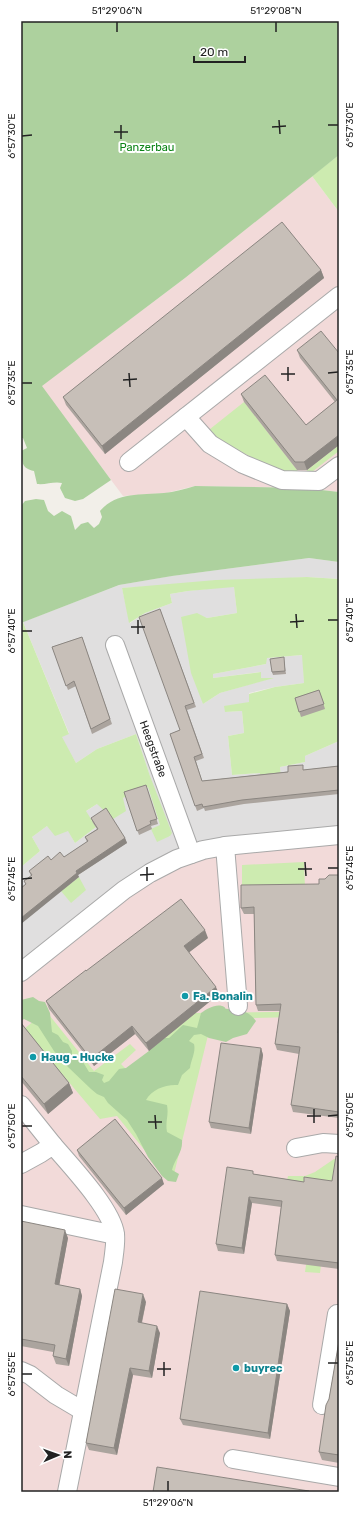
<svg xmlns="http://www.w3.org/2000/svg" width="360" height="1513" viewBox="0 0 360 1513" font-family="Rubik,sans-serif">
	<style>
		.residential { fill: #e0dfdf }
		.commercial { fill: #f2dad9 }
		.grass { fill: #cdebb0 }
		.forest { fill: #add19e }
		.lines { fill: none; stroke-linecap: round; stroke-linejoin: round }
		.minor-casing { stroke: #a9a9a9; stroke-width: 20 }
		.minor { stroke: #fff; stroke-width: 18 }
		.wall { fill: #aba49e }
		.shaded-wall { fill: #8b8681 }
		.building { fill: #c7bfb8; stroke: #8b8681 }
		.ticks { fill: none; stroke: #222; stroke-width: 1.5 }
		.culture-dot { fill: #0f9aa8; stroke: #fff; stroke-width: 1.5 }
		.labels { text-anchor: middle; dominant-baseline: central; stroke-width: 4; stroke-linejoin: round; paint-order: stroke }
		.park-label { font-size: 11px; fill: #0c8416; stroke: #fff }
		.street-label { font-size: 11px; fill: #222; stroke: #fff }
		.culture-label { font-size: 11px; font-weight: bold; fill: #0d838f; stroke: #fff; text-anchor: start }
		.neatline { fill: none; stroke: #222; stroke-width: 1.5 }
		.ticks-label { font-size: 10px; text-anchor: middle; fill: #222 }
	</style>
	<rect width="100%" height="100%" fill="#f2efe9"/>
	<polygon class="residential" points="309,558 339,562 339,579 307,577 122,588 130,623 145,613 172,603 170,594 188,591 234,586 237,613 207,618 197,614 203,704 220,693 272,678 261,678 260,672 213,678 213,674 266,664 266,658 303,655 304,683 275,687 249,693 249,702 225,712 242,711 244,733 228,736 232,775 260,773 281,789 280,767 305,762 305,756 339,741 339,835 21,972 21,867 40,851 32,837 47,826 68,830 75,843 96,827 85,812 97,804 123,798 149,787 160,825 170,837 136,734 97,749 76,763 61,737 69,733 23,622 119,585 171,576"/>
	<g class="commercial">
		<polygon points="312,176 339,212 339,492 304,488 195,486 166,493 123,496 41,386 185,278"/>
		<polygon points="339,835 339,1492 21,1492 21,972 177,859"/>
	</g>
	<g class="grass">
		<polygon points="339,155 339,212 312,176"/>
		<polygon points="244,402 301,475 339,445 339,451 299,482 205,433"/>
		<polygon points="307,577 339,579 339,741 305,756 305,762 280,767 282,789 260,780 260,773 232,775 228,736 244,733 242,711 225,712 224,706 249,702 249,694 275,687 304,683 302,655 267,658 266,664 213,674 213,678 261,672 261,678 274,678 220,693 203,704 191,673 181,617 197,613 207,618 237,613 234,587 188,591 170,594 172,603 145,613 129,623 122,588 216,580"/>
		<polygon points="23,622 69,734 62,737 76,763 97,749 136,734 150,776 172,833 170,836 157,842 151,829 160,825 148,787 123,798 126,811 113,819 97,804 86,811 96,827 75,843 68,831 55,836 47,826 32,837 40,851 21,867 21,623"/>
		<polygon points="304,862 305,888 242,890 242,865"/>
		<polygon points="79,877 86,890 71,903 61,891"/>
		<polygon points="46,1011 94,1071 130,1044 136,1050 121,1064 127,1070 149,1051 195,1013 339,1011 339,1016 212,1019 174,1174 163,1173 117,1116 100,1119 24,1029"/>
		<polygon points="334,1159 339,1159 339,1164 334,1167 320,1273 305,1272 318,1185 286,1185 288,1176 305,1176 315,1172"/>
	</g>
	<g class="forest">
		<path d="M21,21H339V155L185,278L42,386L111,480L83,499L75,501L65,498L60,488L62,483C54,481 46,485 37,484L34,471C21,468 23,463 21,451L27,448L23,438H21Z"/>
		<path d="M195,486L304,488L339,492V562L309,558L172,576L119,585L21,623V506L25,501L36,499L44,500L48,511L54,516L62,511L71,516L75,530L81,524L88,522L94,528L99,524L102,517L100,511C116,492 141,495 164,493C174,492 185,489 195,486Z"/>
		<path d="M33,997L39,1001L45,1002L50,1013L52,1032L58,1035L63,1042L68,1044L72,1051V1058L83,1062L89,1072H96L104,1075L102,1080L104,1083L109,1081L119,1069L126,1068L149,1051L152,1043L160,1038H169L183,1025L197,1028L201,1013C207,1009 215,1004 222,1006C228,1008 222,1008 228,1009C241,1011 248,1010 256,1021L247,1034L233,1038L226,1042L209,1038L201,1034L194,1035L189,1041L194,1044C196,1052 191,1060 190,1068L182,1075L178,1085C166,1084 152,1089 146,1100L167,1105C169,1116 165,1121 167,1132L182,1140C183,1153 175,1158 172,1170L179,1174L176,1182L168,1181L162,1176L148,1157L136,1134L127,1120L108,1103L104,1097L97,1094L91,1089L68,1067L54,1051L38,1026L24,1019L21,1021V1000Z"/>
	</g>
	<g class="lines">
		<g class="minor-casing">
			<g id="minor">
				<polyline points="186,417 210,444 243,464 282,480 319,481 339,466"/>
				<polyline points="129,462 339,296"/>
				<polyline points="115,645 191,854"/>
				<polyline points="225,846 238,1006"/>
				<polyline points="21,972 124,890 150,873 177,859 203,850 225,846 339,835"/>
				<polyline points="21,1105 53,1145"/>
				<polyline points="296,1148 323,1143 339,1144"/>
				<path d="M21,1164L41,1153L53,1145C70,1165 112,1209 115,1234C116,1243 114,1253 113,1262L67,1492"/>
				<polyline points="21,1215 115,1235"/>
				<polyline points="21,1371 30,1375 56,1395 83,1411"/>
				<polyline points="322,1405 337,1314 339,1314"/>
				<polyline points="233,1459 339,1477"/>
			</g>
		</g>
		<use href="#minor" class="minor"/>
	</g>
	<g class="wall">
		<polygon points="321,270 324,278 105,454 66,405 63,397"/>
		<polygon points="297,350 339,353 339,445 307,470 297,470 244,402 241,394 306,425 335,402 300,358"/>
		<polygon points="160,609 196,707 187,710 204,758 196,761 202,781 339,766 339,794 244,804 205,811 204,808 197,811 170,734 180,730"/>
		<polygon points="82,637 112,724 92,734 76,686 68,690 52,647"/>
		<polygon points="284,660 286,674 273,675 272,672"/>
		<polygon points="319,690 325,709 301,717 295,698"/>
		<polygon points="146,785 158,824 151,826 152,829 139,835 124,792"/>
		<polygon points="91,818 125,838 127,843 78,875 79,877 26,884 24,881 31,876 29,871 51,860 64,857 87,842 85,837 97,829 93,823"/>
		<polygon points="339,876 339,1118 293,1112 291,1105 299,1054 277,1050 275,1044 280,1011 258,1011 256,1005 254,914 244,914 241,908 319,884 325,879"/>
		<polygon points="208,938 189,952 219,994 149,1051 135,1034 94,1066 49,1009 46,1001 86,971"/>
		<polygon points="21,1023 69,1083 73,1093 48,1114 21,1081"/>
		<polygon points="261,1048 263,1055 251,1134 211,1128 209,1122"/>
		<polygon points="77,1150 164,1184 126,1215 79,1156"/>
		<polygon points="339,1157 339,1269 277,1261 275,1255 281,1207 252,1203 244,1254 218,1251 216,1244 254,1174 304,1182 332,1181"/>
		<polygon points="21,1221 68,1238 59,1285 80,1289 82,1296 69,1366 56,1364 53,1356 53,1352 21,1346"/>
		<polygon points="146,1302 142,1323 160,1333 152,1378 133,1375 117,1455 89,1450 86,1443"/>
		<polygon points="287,1304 290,1311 270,1439 183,1425 180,1419"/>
		<polygon points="339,1341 339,1463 322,1460 319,1452 329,1399"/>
	</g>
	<g class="shaded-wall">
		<polygon points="321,270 324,278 105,454 102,446"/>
		<polygon points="339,435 339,445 307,470 304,462"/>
		<polygon points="125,838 127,843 78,875 79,877 21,924 21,918 76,871"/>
		<polygon points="205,930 208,938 187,954 184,946"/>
		<polygon points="216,987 219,994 149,1051 146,1043"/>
		<polygon points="132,1026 135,1034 94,1066 91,1059"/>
		<polygon points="261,1048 263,1055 251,1134 249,1128"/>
		<polygon points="69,1083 73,1093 48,1114 44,1104"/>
		<polygon points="162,1178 164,1184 126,1215 124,1208"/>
		<polygon points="249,1197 252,1203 244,1254 242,1248"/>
		<polygon points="65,1230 68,1238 58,1292 55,1284"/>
		<polygon points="80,1289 82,1296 69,1366 66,1359"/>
		<polygon points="143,1294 146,1302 140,1330 138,1322"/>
		<polygon points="287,1304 290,1311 270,1439 268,1433"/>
		<polygon points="157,1326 160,1333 152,1378 149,1371"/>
		<polygon points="130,1368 133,1375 117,1455 114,1448"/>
	</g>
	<g class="building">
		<polygon points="282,222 321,270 102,446 63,397"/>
		<polygon points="321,331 339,353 339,435 304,462 295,462 241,394 265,375 306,425 337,400 297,350"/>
		<polygon points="160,609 194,703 185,706 202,754 194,757 202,781 288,772 288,766 303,765 303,770 339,766 339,790 242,800 203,807 202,804 195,806 170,734 180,730 139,617"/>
		<polygon points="82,637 110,719 91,729 74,681 66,686 52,647"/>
		<polygon points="284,657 285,671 272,672 270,659"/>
		<polygon points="319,690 324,704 299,712 295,698"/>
		<polygon points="146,785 157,819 150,821 151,824 137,831 124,792"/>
		<polygon points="106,808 125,838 76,871 77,873 21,918 21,888 26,884 24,881 32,875 29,871 48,856 51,860 60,852 64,857 88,841 85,837 98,829 91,818"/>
		<polygon points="329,875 338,875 339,876 339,1025 338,1033 339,1033 339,1112 291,1105 300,1047 275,1044 281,1004 256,1005 254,907 241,908 241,885 319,884 319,879 325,879"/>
		<polygon points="181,899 205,930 184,946 216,987 146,1043 132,1026 91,1059 46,1001 86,970 86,971"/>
		<polygon points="21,1023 69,1083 44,1104 21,1076"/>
		<polygon points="221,1043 261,1048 249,1128 209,1122"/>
		<polygon points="115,1119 162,1178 124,1208 77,1150"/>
		<polygon points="336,1156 339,1157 339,1263 275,1255 282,1201 249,1197 242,1248 216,1244 227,1167 253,1171 253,1174 304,1182 304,1177 332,1181"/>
		<polygon points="21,1221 65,1230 55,1284 80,1289 66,1359 53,1356 55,1345 21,1339"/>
		<polygon points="115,1289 143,1294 138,1322 157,1326 149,1371 130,1368 114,1448 86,1443"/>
		<polygon points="200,1291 287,1304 268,1433 180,1419"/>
		<polygon points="339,1341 339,1455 319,1452 326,1405 329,1399"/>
		<polygon points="157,1467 309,1491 309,1492 153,1492"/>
	</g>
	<path class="ticks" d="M117,22V32M276,22V32M279,120L280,134M121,125V139M328,125H338M272,127L286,126M114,132H128M22,136L32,135M288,367V381M129,373L130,387M328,373L338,372M281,374H295M123,380L137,379M22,383H32M296,614L297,628M138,620V634M328,620H338M290,622L304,621M131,627H145M22,631H32M305,862L306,876M147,867V881M328,868H338M298,869H312M140,875L154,874M22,879L32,878M314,1109V1123M155,1115L156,1129M307,1116H321M328,1116L338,1115M148,1122H162M22,1126H32M164,1362V1376M328,1363H338M157,1369H171M22,1374H32M168,1481V1491"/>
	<g class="culture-dot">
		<circle cx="185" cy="996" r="4"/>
		<circle cx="33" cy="1057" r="4"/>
		<circle cx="236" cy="1368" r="4"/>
	</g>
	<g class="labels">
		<g class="park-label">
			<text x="147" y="147">Panzerbau</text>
		</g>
		<g class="street-label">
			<text transform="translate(153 749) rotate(70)">Heegstraße</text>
		</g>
		<g class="culture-label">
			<text x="193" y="996">Fa. Bonalin</text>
			<text x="41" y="1057">Haug - Hucke</text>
			<text x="244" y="1368">buyrec</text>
		</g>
	</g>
	<rect width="360" height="1513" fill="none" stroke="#ffffff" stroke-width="44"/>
	<g transform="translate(58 1455) rotate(88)" stroke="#ffffff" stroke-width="3" paint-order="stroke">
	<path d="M0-3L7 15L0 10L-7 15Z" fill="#222222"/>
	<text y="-6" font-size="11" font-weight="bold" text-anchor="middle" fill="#222222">N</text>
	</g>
	<path d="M194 56v6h51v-6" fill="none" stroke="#222222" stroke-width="2"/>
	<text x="200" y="56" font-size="12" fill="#222222" stroke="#ffffff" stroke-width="3" paint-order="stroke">20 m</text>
	<rect x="22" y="22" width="316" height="1469" class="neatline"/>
	<g class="ticks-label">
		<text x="117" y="14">51°29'06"N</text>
		<text x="276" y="14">51°29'08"N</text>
		<text transform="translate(349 125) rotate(-90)" y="4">6°57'30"E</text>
		<text transform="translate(11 136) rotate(-90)" y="4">6°57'30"E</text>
		<text transform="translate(349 372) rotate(-90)" y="4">6°57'35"E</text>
		<text transform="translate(11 383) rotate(-90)" y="4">6°57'35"E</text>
		<text transform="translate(349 620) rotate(-90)" y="4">6°57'40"E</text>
		<text transform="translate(11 631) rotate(-90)" y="4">6°57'40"E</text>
		<text transform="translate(349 868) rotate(-90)" y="4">6°57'45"E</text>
		<text transform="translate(11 879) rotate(-90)" y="4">6°57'45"E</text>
		<text transform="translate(349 1115) rotate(-90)" y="4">6°57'50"E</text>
		<text transform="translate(11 1126) rotate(-90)" y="4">6°57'50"E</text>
		<text transform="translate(349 1363) rotate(-90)" y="4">6°57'55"E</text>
		<text transform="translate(11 1374) rotate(-90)" y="4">6°57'55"E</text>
		<text x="168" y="1506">51°29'06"N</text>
	</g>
</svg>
